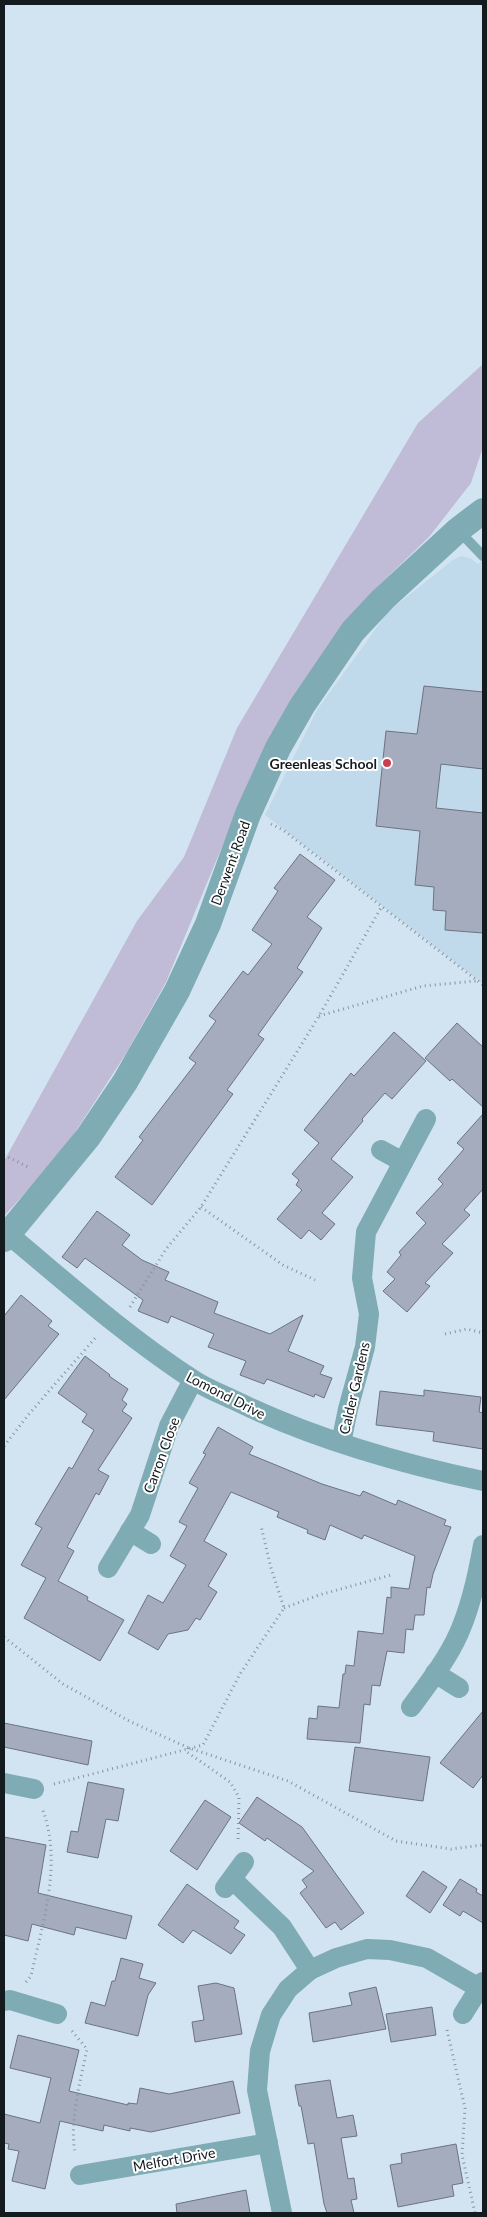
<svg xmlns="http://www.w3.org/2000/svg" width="487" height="2217" viewBox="0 0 487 2217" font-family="Lato,sans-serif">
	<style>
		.built { fill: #c0d9eb }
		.green { fill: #c0bbd6 }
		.building { fill: #a5acbd; stroke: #6c7383 }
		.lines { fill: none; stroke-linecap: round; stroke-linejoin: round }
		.path { stroke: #87959e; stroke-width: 3; stroke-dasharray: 1 4; stroke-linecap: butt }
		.service { stroke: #7fabb4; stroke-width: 10 }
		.minor { stroke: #7fabb4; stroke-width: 20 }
		.tertiary { stroke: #7fabb4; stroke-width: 26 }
		.poi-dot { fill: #cd3d50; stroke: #fff; stroke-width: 2 }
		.labels { text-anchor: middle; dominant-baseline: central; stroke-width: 4; stroke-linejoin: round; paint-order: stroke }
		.poi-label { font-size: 14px; font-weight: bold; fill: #141b1f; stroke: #fff; text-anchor: end }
		.street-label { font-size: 14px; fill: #141b1f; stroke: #fff }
	</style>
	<rect width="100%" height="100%" fill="#d2e4f1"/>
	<polygon class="built" points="461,556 470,558 478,564 483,559 483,984 265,815 317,710 388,612 453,560"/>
	<polygon class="green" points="483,364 483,447 471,483 429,537 374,590 243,796 166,982 127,1052 72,1137 38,1179 4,1216 4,1161 137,921 184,857 237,728 418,423"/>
	<g class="building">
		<polygon points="424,686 483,692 483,769 441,764 436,808 483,813 483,933 445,930 446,911 433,910 434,887 415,885 420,831 376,826 386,731 417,734"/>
		<polygon points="300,854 335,880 307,917 322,928 297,968 303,972 258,1035 264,1039 227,1090 233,1094 152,1205 115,1177 143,1140 139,1137 196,1063 189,1058 216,1021 209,1016 243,971 248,975 272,944 252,930 278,891 274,888"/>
		<polygon points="457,1023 483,1047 483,1107 452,1079 450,1081 425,1058"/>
		<polygon points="394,1032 426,1061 392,1099 385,1093 362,1119 363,1121 331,1159 353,1177 322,1213 335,1224 321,1240 309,1230 301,1239 277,1219 302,1190 296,1185 299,1180 292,1174 319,1143 304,1130 351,1073 354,1076"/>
		<polygon points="483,1114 483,1189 464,1210 470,1215 442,1244 453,1253 425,1283 430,1286 407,1312 383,1291 395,1279 387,1272 401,1255 399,1252 426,1223 416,1213 443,1184 438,1179 464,1149 457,1143"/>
		<polygon points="97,1211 130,1235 122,1245 142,1260 169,1272 165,1280 218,1302 214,1313 270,1334 303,1315 288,1351 324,1366 320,1374 332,1378 324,1398 315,1394 314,1397 267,1379 264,1384 240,1375 246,1361 208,1347 214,1334 171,1316 168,1323 138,1311 143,1300 85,1258 77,1268 62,1257"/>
		<polygon points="21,1295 52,1321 48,1326 59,1334 4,1400 4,1316"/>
		<polygon points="85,1356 110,1375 109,1376 128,1389 122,1400 127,1404 122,1411 132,1418 98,1470 109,1476 99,1495 96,1493 67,1547 74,1551 58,1581 88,1597 87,1600 124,1620 100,1661 24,1618 46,1578 21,1565 42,1528 35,1524 69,1467 72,1469 94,1430 82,1422 87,1414 58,1393"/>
		<polygon points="424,1390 481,1397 479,1412 483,1413 483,1449 433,1441 434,1432 376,1425 380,1391 424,1396"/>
		<polygon points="218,1427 253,1447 249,1454 322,1484 360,1496 363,1491 396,1505 398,1500 446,1520 444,1525 451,1527 433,1574 430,1588 427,1587 424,1615 415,1615 413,1630 406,1629 404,1653 387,1651 380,1686 372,1685 370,1705 364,1704 360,1743 307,1739 309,1718 317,1719 318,1706 339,1708 343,1674 345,1674 346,1665 354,1666 358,1631 383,1634 387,1597 391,1598 391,1587 409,1589 415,1556 364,1535 362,1539 330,1525 325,1540 307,1533 308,1530 277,1517 279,1512 231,1492 204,1541 227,1554 208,1586 217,1592 200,1620 196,1618 188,1630 168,1634 158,1650 128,1633 148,1595 163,1603 185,1567 186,1565 170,1556 187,1526 179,1522 198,1488 189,1483 206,1454 203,1453"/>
		<polygon points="483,1711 483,1775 473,1788 440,1763"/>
		<polygon points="4,1723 92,1741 88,1765 4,1747"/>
		<polygon points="355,1747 430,1757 423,1801 349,1791"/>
		<polygon points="88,1782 124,1789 118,1821 106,1819 98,1858 67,1852 71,1831 78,1832"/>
		<polygon points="257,1797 302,1827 364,1913 341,1930 335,1922 326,1928 300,1893 307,1887 302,1880 314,1871 267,1838 265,1841 239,1823"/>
		<polygon points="205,1800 231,1817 197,1870 170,1851"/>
		<polygon points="4,1837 46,1845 38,1893 132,1916 126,1939 76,1927 74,1935 32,1924 28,1941 4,1935"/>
		<polygon points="423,1871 447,1887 430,1913 406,1896"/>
		<polygon points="460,1879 477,1889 476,1892 483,1896 483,1923 463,1911 460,1916 443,1905"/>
		<polygon points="187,1884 239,1921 234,1928 245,1935 231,1954 193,1930 183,1943 158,1925"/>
		<polygon points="121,1958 143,1964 139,1978 156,1983 148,1995 138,2036 85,2023 91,2002 105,2006 112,1981 115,1981"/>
		<polygon points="216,1983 234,1988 242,2034 195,2042 192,2022 204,2020 198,1986"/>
		<polygon points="376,1987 386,2029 313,2042 309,2013 352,2005 349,1993"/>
		<polygon points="432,2007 436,2035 391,2042 386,2014"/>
		<polygon points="18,2035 79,2050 69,2091 128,2105 128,2103 137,2104 140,2088 169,2094 233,2081 240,2113 151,2132 130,2128 130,2131 104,2125 103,2131 60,2121 45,2189 12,2181 19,2151 8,2149 9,2144 4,2143 4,2114 40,2123 51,2078 10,2068"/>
		<polygon points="330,2080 337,2118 353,2115 357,2136 341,2138 348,2179 354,2178 357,2199 351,2200 354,2213 327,2213 324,2204 314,2143 308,2144 301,2106 299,2106 295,2085"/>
		<polygon points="456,2144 463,2183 452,2185 454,2196 398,2207 390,2165 402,2163 401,2154"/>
		<polygon points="246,2190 250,2213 177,2213 176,2204"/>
	</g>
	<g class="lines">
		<g class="path">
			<polyline points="271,824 283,830 483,985"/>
			<polyline points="319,1016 423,986 476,981"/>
			<polyline points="4,1155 30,1168"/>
			<polyline points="201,1207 283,1265 315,1280"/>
			<polyline points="130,1307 166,1249 201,1207 319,1016 382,906"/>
			<polyline points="445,1334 467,1329 483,1333"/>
			<polyline points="4,1446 29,1414 97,1336"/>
			<polyline points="284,1608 319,1595 391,1575"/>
			<polyline points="4,1637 63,1684 131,1722 189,1748 288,1781 396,1841 451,1849 483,1845"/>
			<polyline points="188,1748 187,1752 230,1782 239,1797 238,1842"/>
			<polyline points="54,1784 203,1745 240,1674 284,1608 271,1568 261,1526"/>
			<path d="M26,1982L31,1976C43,1921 63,1862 42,1808"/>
			<polyline points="447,2030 465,2108 462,2155 475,2213"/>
			<path d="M72,2031L87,2049C81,2078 69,2123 75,2152"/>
		</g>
		<polyline class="service" points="459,531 483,556"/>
		<g class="minor">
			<polyline points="381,1150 403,1162"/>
			<path d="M8,1234C68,1284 126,1336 192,1379C205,1388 221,1394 236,1401C314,1439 398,1463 483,1481"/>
			<polyline points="341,1443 348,1409 365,1347 369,1314 362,1278 366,1232 426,1119"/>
			<polyline points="130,1531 151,1544"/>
			<polyline points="108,1568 140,1515 169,1426 193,1380"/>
			<polyline points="435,1673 459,1688"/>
			<path d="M411,1707C428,1684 447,1660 459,1633C471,1606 478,1574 483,1545"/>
			<polyline points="4,1783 34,1789"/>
			<polyline points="232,1879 282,1927 310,1970"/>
			<polyline points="225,1888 244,1862"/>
			<polyline points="4,2001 10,2000 57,2014"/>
			<polyline points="463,2014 483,1982"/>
			<polyline points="80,2175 268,2143"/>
			<polyline points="282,2213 257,2090 260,2051 271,2015 288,1989 310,1970 336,1958 367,1949 390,1950 427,1958 479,1988"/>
		</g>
		<polyline class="tertiary" points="4,1239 88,1137 125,1082 177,991 208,924 248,814 278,748 302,706 353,631 383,599 458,530 483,511"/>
	</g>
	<circle class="poi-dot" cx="387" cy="763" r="5"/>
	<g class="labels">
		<g class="poi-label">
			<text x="377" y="763">Greenleas School</text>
		</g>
		<g class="street-label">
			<text transform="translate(230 863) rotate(-70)">Derwent Road</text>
			<text transform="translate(354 1388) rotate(-77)">Calder Gardens</text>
			<text transform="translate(226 1395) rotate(27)">Lomond Drive</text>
			<text transform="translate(161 1455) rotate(-70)">Carron Close</text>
			<text transform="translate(174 2159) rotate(-10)">Melfort Drive</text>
		</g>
	</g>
	<rect width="487" height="2217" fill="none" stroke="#141b1f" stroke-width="10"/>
</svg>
